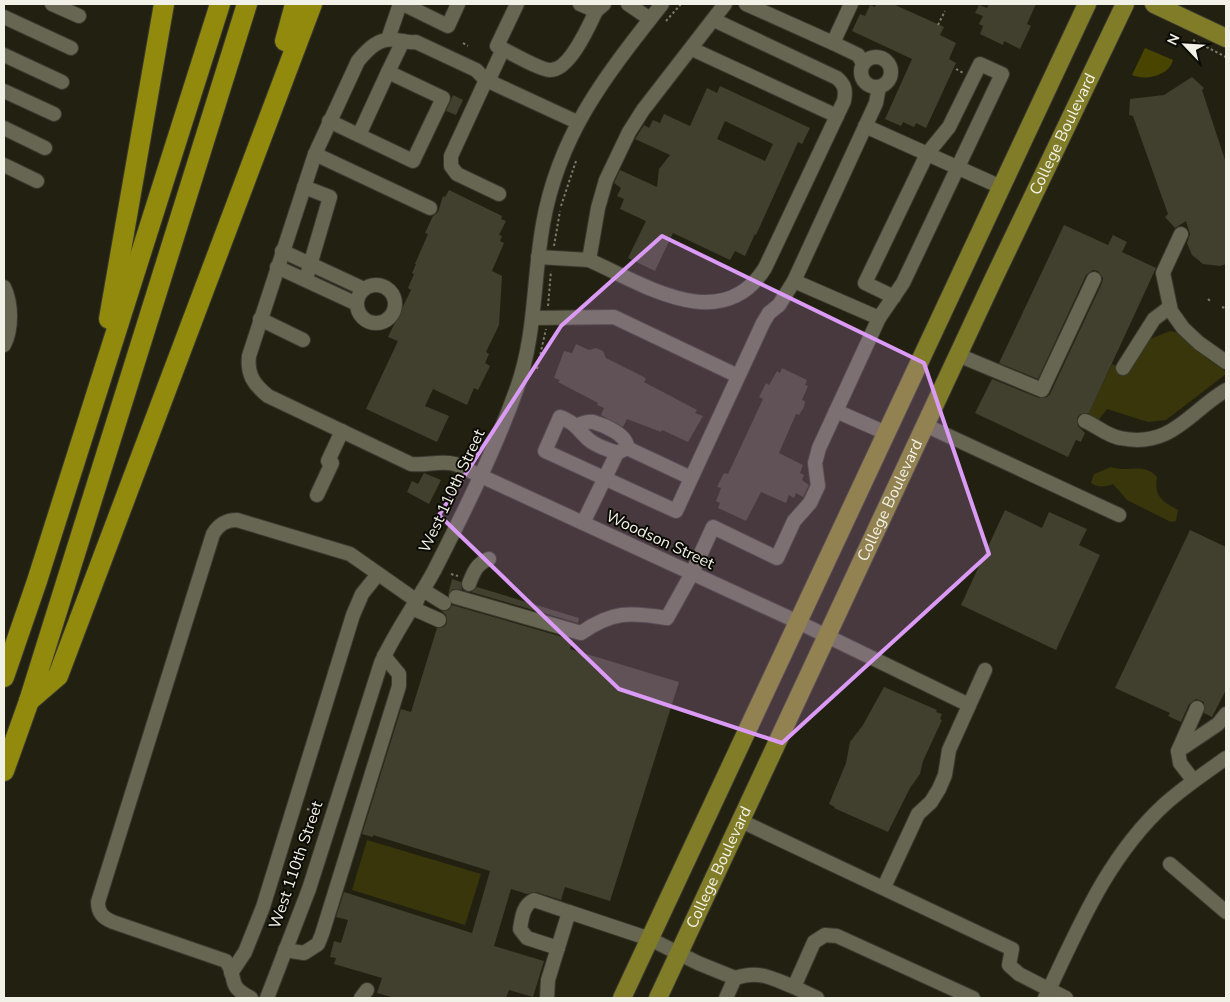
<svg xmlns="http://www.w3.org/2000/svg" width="1230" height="1002" viewBox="0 0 1230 1002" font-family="'Nunito Sans',sans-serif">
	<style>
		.green { fill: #38360a }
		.water { fill: #494500 }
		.building { fill: #41402f; fill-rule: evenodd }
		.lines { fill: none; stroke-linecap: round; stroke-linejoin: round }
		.minor-casing { stroke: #3a392f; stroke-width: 16 }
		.major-casing { stroke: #3a392f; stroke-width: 20 }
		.highway-casing { stroke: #3a392f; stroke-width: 22 }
		.path { stroke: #7a796c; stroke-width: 2; stroke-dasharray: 2.5 2.5; stroke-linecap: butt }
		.minor { stroke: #666653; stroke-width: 14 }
		.major { stroke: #807c28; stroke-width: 18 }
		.highway { stroke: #928a0c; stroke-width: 20 }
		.marked { fill: #da9af6; fill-opacity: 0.2; stroke: #da9af6; stroke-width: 4; stroke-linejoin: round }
		.labels { text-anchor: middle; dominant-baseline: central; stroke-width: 4; stroke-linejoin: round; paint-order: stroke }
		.street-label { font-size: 16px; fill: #f2f1e7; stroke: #0b0a05 }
	</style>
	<rect width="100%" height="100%" fill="#222111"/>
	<g class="green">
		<path d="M1170,331C1186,333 1198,353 1212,362C1217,366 1225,368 1226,374L1166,420L1148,422L1107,409L1097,422L1087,417L1112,364L1127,371L1150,339Z"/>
		<path d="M1111,467C1128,473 1143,462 1157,477C1154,497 1162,501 1178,510L1176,521L1171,522L1127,500L1113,484C1106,487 1098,488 1091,483L1094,474Z"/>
		<polygon points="367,840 481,874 465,925 352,890"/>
	</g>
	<path class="water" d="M1145,48L1173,60C1169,76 1145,81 1132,75Z"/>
	<g class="building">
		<polygon points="876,4 893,4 944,27 940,35 956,43 949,59 956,63 926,128 916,123 914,127 903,122 901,126 885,119 912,59 852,31 860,14 865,16 870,5 875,7"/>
		<polygon points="989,4 1036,4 1027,24 1031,26 1020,49 1004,41 1003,45 980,34 983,26 979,24 983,16 975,13 979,5 987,8"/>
		<polygon points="1192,77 1204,88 1202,90 1226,163 1226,264 1220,266 1203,264 1192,255 1187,243 1190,234 1186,221 1175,228 1165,217 1168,214 1133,116 1129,115 1130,99 1164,95"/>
		<path d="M720,86L810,128L802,144L798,142L756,235L755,234L745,256L735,251L730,260L673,233L655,271L628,258L646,221L620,209L624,199L617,196L621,188L614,183L620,170L657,187L659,169L670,155L635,139L637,136L644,125L649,128L653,120L660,123L664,114L690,126L707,88L717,93ZM725,121L773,144L765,161L717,139Z"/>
		<polygon points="453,95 463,100 456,115 446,111"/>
		<polygon points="449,190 502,216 501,219 506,221 499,235 502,236 500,241 504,243 492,271 502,276 499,325 486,352 489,354 485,363 490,366 478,390 474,388 467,405 433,389 425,406 449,416 437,442 366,409 398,341 388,337 411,290 408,288 414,274 412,273 416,264 415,264 428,234 425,233 433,216 438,212 443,196 445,197"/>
		<polygon points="1064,225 1108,245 1113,235 1127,242 1122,252 1156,268 1089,413 1080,414 1077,418 1078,426 1085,433 1081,442 1076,440 1068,457 975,413 992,379 1039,398 1047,397 1050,394 1102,283 1103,278 1098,271 1093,270 1086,275 1038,379 999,363"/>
		<polygon points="576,344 589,350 596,348 603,351 606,358 644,377 646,379 644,382 697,410 695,413 703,416 688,442 662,430 661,432 627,419 623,427 601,415 604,408 597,405 598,403 558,382 560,380 554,378 564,351 572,353"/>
		<polygon points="782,368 807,380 805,385 808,386 802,400 805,401 804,407 799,415 796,414 779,453 803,465 800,473 804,475 802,480 809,485 803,497 796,493 794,498 789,495 786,503 761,492 746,521 718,508 720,503 716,501 721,488 717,487 724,473 728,474 763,399 759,397 766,383 769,385 777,371 780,373"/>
		<polygon points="424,473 441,480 429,504 407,492 412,481 418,484"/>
		<polygon points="1005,510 1042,528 1049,512 1087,529 1079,545 1100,555 1056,650 961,605"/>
		<polygon points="1190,530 1226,547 1226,690 1212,717 1204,713 1204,702 1196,699 1189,704 1181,722 1168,716 1170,713 1115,688"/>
		<polygon points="452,579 461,582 462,590 453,589 448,595"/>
		<polygon points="477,587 579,618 578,623 471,592"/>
		<polygon points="452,605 573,640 570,649 679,682 610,901 565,887 561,900 536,892 527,894 511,889 494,946 544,961 533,997 509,990 506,998 395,998 377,993 382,978 334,964 336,958 330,957 334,941 341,943 348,920 336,917 344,892 472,933 490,871 373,835 373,837 362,834 401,709 411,712 437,628 444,627 447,623 446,615 442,611 449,610"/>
		<polygon points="884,687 937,710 936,712 942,714 940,719 942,720 923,761 920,774 910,788 888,832 834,808 835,807 829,804 846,763 850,742 863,725"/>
	</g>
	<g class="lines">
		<g class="minor-casing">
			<g id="minor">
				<polyline points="52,4 79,16"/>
				<polyline points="403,4 448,26 458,4"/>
				<path d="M517,4L497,46C508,51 540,70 550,70C569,71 589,26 596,11"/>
				<polyline points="580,4 596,11 604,4"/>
				<polyline points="628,4 650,19"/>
				<polyline points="746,4 833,43"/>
				<polyline points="851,4 833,43 858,55 863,63"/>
				<polyline points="4,17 71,48"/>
				<polyline points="388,39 400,4"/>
				<polyline points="692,49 837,116"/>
				<polyline points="4,55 62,82"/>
				<circle cx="876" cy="72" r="15"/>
				<polyline points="4,91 54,114"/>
				<polyline points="329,121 413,161 443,98 388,72 403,41"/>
				<path d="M577,122L486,80L476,70L416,42C408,43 403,41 396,40C379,37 368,49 358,61L315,154L249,356C247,374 253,384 268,396L411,464C426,466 440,460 455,464L798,622L969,705"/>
				<polyline points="865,126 1001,187"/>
				<polyline points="4,128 45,148"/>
				<polyline points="359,135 388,72"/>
				<polyline points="315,154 430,208"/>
				<polyline points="4,165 37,181"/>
				<polyline points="304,187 330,197 306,279"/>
				<polyline points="499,194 457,174 451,166 451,156 486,80 491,75 503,49"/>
				<polyline points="1181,234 1163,273 1171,311 1183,328 1199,343 1226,362"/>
				<polyline points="282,251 364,289"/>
				<polyline points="538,257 589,260 598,208 606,180 629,132 643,110 725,4"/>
				<path d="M589,260C643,284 722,337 765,268L844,101C846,90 845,85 837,78L714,20"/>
				<polyline points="277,267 357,304"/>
				<polyline points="794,281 879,318"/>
				<circle cx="376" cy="304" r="19"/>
				<path d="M4,287C12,304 12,329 4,345"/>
				<polyline points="533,318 614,317 738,376"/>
				<polyline points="260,319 303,340"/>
				<polyline points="958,355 1042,390 1094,279"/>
				<polyline points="1123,368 1154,319 1170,307"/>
				<polyline points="836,411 886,433"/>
				<path d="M1085,421C1097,426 1107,436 1120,438C1171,449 1190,411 1226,390"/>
				<path d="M577,425C582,424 587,421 593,422C604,425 628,435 627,448"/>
				<polyline points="925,425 1119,515"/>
				<polyline points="328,461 342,431"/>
				<path d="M691,478L627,448L617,453C607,449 595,446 588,439C576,428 577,424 560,417L545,451L676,511L763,323L769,313L779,305L794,281L876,103L879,87"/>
				<polyline points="317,495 332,463"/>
				<polyline points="583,523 617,453"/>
				<path d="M469,584C473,573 477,563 489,559"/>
				<polyline points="423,590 444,603"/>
				<path d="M456,597L581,633C612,611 630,612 667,618L691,575L713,527L777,558L794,521L810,503L818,486L815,463L819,448L879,318L903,283L1002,74L980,64L949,127L927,154L865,283L894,297"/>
				<polyline points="412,608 439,620"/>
				<polyline points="1178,751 1218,724 1226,714"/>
				<polyline points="1193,780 1180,763 1178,751 1197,708"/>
				<polyline points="741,821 1012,949 1009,965 1019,974 1066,998"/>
				<polyline points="1170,864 1226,912"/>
				<polyline points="884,887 918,814 931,802 939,789 945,775 949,750 985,670"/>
				<path d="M558,948L527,938L520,929C522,917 523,905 534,900L569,912"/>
				<polyline points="285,950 304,953 318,944 322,934 399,686 399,674 384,656"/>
				<polyline points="231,973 245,952 263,907 353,615 362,594 378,574"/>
				<polyline points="794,987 817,998"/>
				<path d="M251,998C225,985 239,979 226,961L113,922C103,918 98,913 98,902L213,534C219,524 226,520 237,520L350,554L417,601"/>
				<path d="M267,998L309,889L381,663C396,630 417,602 434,571C464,512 495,450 517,388C536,335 533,279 543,224C559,133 607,74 662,4"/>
				<polyline points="361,998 367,990"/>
				<path d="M547,998L548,980L569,912L650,939L698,963L735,978C760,970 771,978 794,987L814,942L825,935L837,936L973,998"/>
				<polyline points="726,998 735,978"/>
				<path d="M1045,998C1078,929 1107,857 1165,804C1184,787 1205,773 1226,758"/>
			</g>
		</g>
		<g class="major-casing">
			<g id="major">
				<polyline points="1154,4 1226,38"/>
				<polyline points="622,998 1087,4"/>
				<path id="s1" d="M658,998L992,282L1125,4"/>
			</g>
		</g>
		<g class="highway-casing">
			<g id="highway">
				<polyline points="285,41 295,4"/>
				<polyline points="109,319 164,4"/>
				<polyline points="4,677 37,581 220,4"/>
				<polyline points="29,701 58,676 312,4"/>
				<polyline points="4,771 29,701 247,4"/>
			</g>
		</g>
		<g class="path">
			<polyline points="666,21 681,4"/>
			<polyline points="938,25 945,11"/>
			<polyline points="1193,40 1226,57"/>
			<polyline points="463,43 468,46"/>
			<polyline points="956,69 963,73"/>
			<polyline points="561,206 576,161"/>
			<polyline points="554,246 560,211"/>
			<polyline points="1208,299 1211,302"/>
			<polyline points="548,306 551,271"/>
			<polyline points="1222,307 1225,308"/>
			<polyline points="537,369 546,329"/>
			<polyline points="451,574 458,576"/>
			<polyline points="307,809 314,811"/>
			<polyline points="284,881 294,884"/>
		</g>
		<use href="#minor" class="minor"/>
		<use href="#major" class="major"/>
		<use href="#highway" class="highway"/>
	</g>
	<path class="marked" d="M662,236L924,363L989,554L782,743L619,689L439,515L561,326Z"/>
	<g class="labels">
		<g class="street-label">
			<text stroke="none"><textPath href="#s1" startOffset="954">College Boulevard</textPath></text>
			<text transform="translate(452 491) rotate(-65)">West 110th Street</text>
			<text stroke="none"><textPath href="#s1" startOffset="549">College Boulevard</textPath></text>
			<text transform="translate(660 540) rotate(25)">Woodson Street</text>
			<text transform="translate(296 865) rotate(-71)">West 110th Street</text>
			<text stroke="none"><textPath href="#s1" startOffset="144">College Boulevard</textPath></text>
		</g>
	</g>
	<rect width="1230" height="1002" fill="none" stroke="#f2f1e7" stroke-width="10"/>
	<g transform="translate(1185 45) rotate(295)" stroke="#0b0a05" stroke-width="4" paint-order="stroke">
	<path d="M0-4L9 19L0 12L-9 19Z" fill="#f2f1e7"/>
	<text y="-8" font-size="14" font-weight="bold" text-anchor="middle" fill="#f2f1e7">N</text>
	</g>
</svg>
